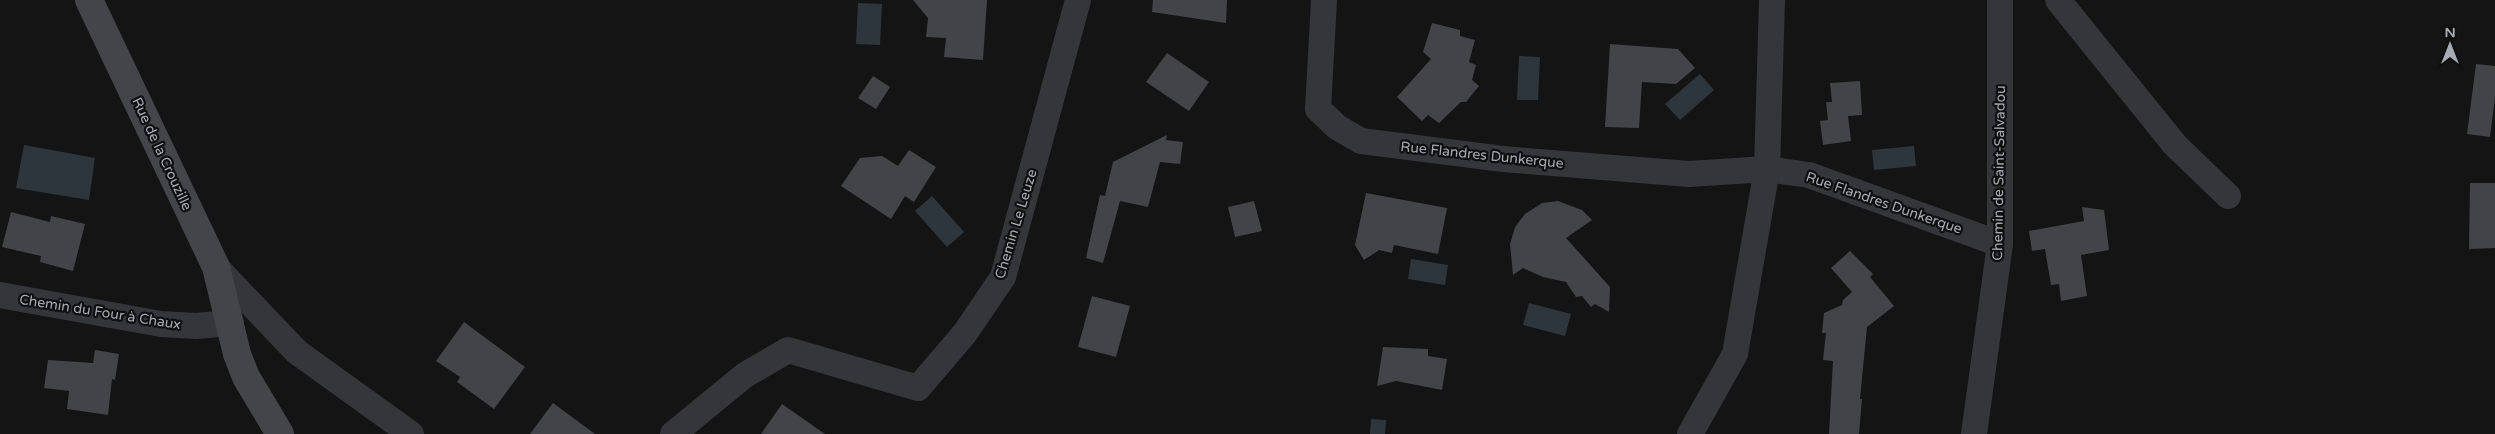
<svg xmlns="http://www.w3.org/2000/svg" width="2495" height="434" viewBox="0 0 2495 434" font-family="'Varela Round',sans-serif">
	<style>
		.water { fill: #2e363d }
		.building { fill: #434448 }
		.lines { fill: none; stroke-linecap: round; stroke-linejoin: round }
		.street { stroke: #35363a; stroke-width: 26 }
		.secondary { stroke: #43454a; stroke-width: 28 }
		.labels { text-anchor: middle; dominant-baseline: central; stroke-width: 4.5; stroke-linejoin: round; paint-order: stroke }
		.street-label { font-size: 14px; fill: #a7abb4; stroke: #0f0f10 }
	</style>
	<rect width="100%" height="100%" fill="#141415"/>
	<g class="water">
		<polygon points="858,3 882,4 880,45 856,44"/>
		<polygon points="1519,56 1540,57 1538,100 1517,100"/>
		<polygon points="1700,74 1714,90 1680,120 1665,104"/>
		<polygon points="24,145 95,158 89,200 16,188"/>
		<polygon points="1914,146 1916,166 1874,170 1872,150"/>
		<polygon points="932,196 964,232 947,247 915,211"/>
		<polygon points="1411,259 1448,265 1445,285 1408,279"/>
		<polygon points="1529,303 1571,314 1565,336 1523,325"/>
		<polygon points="1371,419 1386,420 1385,434 1370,434"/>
	</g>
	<g class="building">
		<polygon points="913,0 987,0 983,60 944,57 946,38 926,37 928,18"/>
		<polygon points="1153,0 1227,0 1226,23 1152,12"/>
		<polygon points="1432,23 1460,30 1460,36 1475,40 1469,62 1476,65 1472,80 1479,86 1466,102 1461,102 1439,123 1428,115 1422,121 1397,97 1431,59 1423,52"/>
		<polygon points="1610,44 1678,49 1695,68 1676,84 1642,82 1639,128 1605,127"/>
		<polygon points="1167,53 1209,82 1189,111 1146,82"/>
		<polygon points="2476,64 2495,66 2495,97 2490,137 2467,134"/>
		<polygon points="873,76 890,87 876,109 858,98"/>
		<polygon points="1860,81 1862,115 1848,116 1851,141 1823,145 1820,121 1828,120 1826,102 1832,102 1830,83"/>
		<polygon points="1167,135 1166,140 1183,142 1180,164 1160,162 1148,207 1120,201 1103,263 1086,258 1100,195 1105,196 1113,162"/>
		<polygon points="909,150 936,167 914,202 905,196 891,219 841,186 860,158 882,156 898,166"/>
		<polygon points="2470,183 2495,183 2495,248 2469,249"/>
		<polygon points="1366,193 1447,208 1438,254 1394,245 1392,253 1379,250 1364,260 1355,245"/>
		<polygon points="1254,201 1262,231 1235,237 1228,207"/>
		<polygon points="1558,201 1582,210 1592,220 1566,238 1610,287 1609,312 1595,304 1591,307 1582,296 1576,297 1566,282 1543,277 1523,268 1513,275 1510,244 1515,227 1525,214 1542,203"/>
		<polygon points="2082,207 2104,210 2109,250 2081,255 2087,296 2061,301 2059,284 2051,285 2045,249 2032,251 2029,231 2084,221"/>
		<polygon points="11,212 50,222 51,216 85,224 73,271 40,262 41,256 2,247"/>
		<polygon points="1850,251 1873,274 1870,277 1894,306 1867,327 1860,399 1862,399 1859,434 1829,434 1833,361 1823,360 1826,333 1822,333 1824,313 1842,305 1843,300 1852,292 1831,268"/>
		<polygon points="1092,296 1130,306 1116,357 1078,347"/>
		<polygon points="464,322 525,367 494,409 457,382 460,377 436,361"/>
		<polygon points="1383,347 1428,349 1428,356 1447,359 1442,390 1396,381 1377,386"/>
		<polygon points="95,350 119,354 115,380 112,379 108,415 67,409 69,391 44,388 48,360 93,363"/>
		<polygon points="553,403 595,434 530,434"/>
		<polygon points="782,404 825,434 761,434"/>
	</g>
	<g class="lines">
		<g class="street">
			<polyline points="1324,0 1318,109 1337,127 1361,141 1503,159 1689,174 1767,169 1809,175 2000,244"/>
			<polyline points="2058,0 2175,145 2228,196"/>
			<polyline points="216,267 297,352 411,434"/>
			<polyline points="0,295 161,324 196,326 231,323"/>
			<polyline points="673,434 745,375 788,350 918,388 965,333 1003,277 1078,0"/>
			<polyline points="1690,434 1735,354 1767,169 1772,0"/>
			<polyline points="1974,434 2000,244 2000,0"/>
		</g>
		<polyline class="secondary" points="89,0 216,267 237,354 246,377 280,434"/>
	</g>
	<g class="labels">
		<g class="street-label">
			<text transform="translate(162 154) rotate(65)">Rue de la Crouzille</text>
			<text transform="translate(1482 155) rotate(6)">Rue Flandres Dunkerque</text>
			<text transform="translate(1999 173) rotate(-89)">Chemin de Saint-Salvadou</text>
			<text transform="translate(1884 203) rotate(19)">Rue Flandres Dunkerque</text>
			<text transform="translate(1016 224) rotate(-73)">Chemin Le Leuze</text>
			<text transform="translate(100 312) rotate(9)">Chemin du Four à Chaux</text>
		</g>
	</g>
	<g transform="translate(2450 45)" stroke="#0f0f10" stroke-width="4" paint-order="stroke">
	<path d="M0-4L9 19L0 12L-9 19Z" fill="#a7abb4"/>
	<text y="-8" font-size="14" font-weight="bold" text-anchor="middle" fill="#a7abb4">N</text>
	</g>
</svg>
